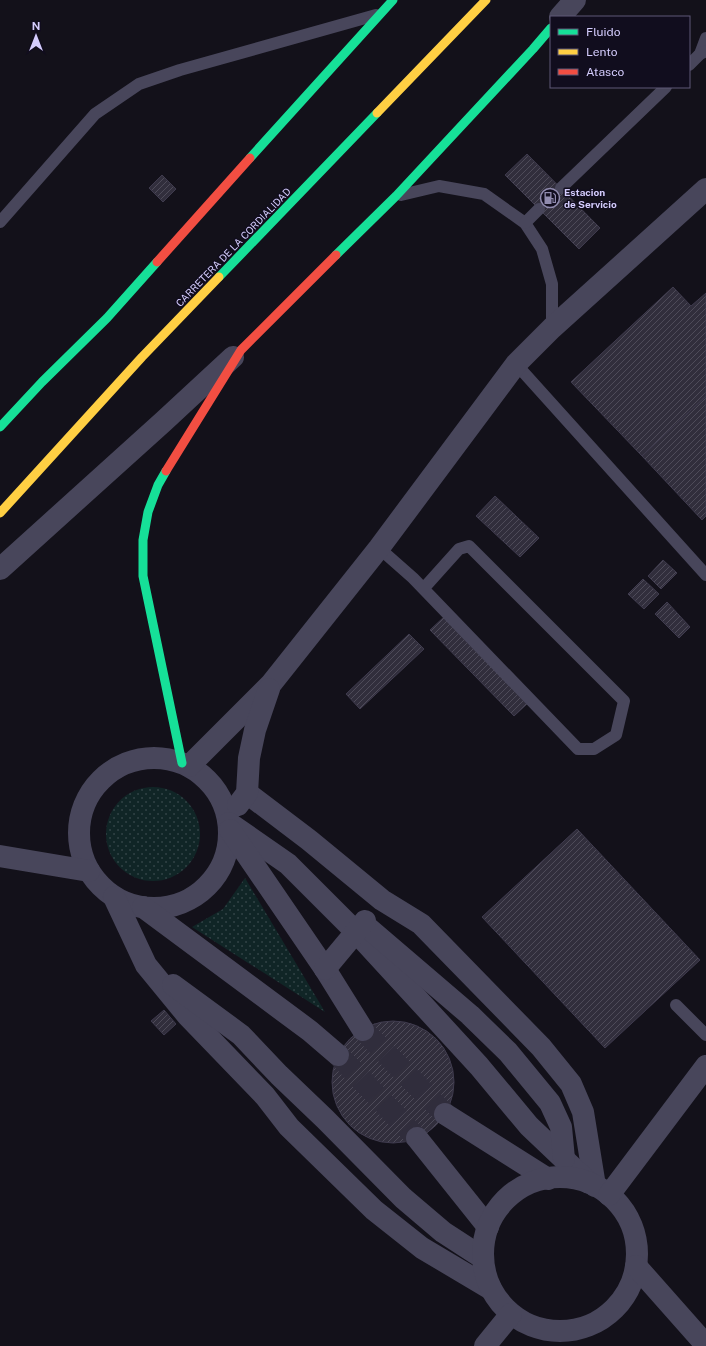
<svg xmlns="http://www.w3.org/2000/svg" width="706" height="1346" viewBox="0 0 706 1346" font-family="'Public Sans',sans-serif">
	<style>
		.grass { fill: url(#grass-dots) }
		.building { fill: url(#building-hatch); stroke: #3f3b4e }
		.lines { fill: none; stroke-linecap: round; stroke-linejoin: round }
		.street-tunnel { stroke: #302d3c; stroke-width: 22; stroke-dasharray: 22 11; stroke-linecap: butt }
		.lane { stroke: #48465b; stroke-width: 12 }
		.street { stroke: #48465b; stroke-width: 22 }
		.fast { stroke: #16e098; stroke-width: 9 }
		.slow { stroke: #ffcf43; stroke-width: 9 }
		.jam { stroke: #f24e42; stroke-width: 9 }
		.labels { text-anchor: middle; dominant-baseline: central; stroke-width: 3; stroke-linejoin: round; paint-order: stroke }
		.poi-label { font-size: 10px; font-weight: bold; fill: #d4ccfd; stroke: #110d1e; text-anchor: start }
		.street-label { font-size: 10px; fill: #d4ccfd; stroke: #110d1e }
	</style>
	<defs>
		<pattern id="grass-dots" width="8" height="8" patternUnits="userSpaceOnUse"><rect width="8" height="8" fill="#102526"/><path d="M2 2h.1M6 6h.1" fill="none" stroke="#324346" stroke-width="1.8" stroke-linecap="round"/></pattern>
		<pattern id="building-hatch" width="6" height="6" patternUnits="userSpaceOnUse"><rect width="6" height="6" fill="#312e3c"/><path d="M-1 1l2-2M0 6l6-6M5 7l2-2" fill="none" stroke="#4e4b59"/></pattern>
	</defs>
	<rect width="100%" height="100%" fill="#13111a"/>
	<g class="grass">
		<circle cx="153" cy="834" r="47"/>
		<polygon points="245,878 325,1012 192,927 223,909"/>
	</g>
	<g class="building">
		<polygon points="527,154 600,228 579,249 505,175"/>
		<polygon points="162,175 176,189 163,202 149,188"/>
		<polygon points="673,287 691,306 706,293 706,396 642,456 571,382"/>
		<polygon points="706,396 706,516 702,520 642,456"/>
		<polygon points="495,496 539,538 520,557 476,516"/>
		<polygon points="663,560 677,573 661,589 648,576"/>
		<polygon points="643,579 659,594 644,609 628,594"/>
		<polygon points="667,602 690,627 679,638 655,614"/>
		<polygon points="445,616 528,703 514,716 430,630"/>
		<polygon points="409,634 424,649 360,709 346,694"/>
		<polygon points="577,829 700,960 605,1048 482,917"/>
		<polygon points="164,1010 176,1024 164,1035 151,1021"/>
		<circle cx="393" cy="1082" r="61"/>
	</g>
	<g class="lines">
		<g class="street-tunnel">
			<polyline points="363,1030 445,1114"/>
			<polyline points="338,1055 417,1138"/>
		</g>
		<g class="lane">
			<polyline points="700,54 706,38"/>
			<polyline points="689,65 700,54 706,51"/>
			<polyline points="561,188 666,87"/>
			<polyline points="401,195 439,186 484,194 525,223 542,249 552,284 552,328"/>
			<polyline points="0,222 95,114 139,84 180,70 376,15"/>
			<polyline points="525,223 539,209"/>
			<polyline points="516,364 706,575"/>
			<polyline points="379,548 413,578 578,749 594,749 616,735 624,701 469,546 459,549 424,588"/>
			<polyline points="676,1005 706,1035"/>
		</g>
		<g class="street">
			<polyline points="560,17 575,0"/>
			<polyline points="0,569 164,421 233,357"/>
			<circle cx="154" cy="833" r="75"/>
			<polyline points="189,766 271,684 379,548 516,364 552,328 706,189"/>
			<polyline points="247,793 309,840 382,900 421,924 541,1047 571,1084 583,1112 595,1186"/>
			<polyline points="238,805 247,793 249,758 255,730 269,689"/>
			<polyline points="229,823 288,864 356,932 479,1066 529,1126 589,1183"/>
			<polyline points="230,830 325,969 363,1030"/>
			<polyline points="0,856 89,871"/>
			<polyline points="114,897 146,965 187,1015 265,1096 289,1127 374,1210 422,1248 491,1289"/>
			<polyline points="143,907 310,1031 338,1055"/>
			<polyline points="366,926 470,1015 508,1052 550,1103 561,1127 564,1159"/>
			<polyline points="325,969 365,921"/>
			<polyline points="173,985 241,1035 279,1075 325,1119 403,1198 443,1232 483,1258"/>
			<polyline points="445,1114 548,1179"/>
			<polyline points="417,1138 488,1227"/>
			<circle cx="560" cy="1254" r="77"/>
			<polyline points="609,1195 706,1066"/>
			<polyline points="636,1266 706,1345"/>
			<polyline points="485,1346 511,1314"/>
		</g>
		<g class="fast">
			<polyline points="250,158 393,0"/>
			<polyline points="336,255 396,196 533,49 551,28"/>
			<polyline points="219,277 377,113"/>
			<polyline points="0,427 42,382 107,318 157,262"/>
			<polyline points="166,471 158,485 148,512 143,540 143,576 182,763"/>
		</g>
		<g class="slow">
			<polyline points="377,113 486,0"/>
			<polyline points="0,513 142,357 219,277"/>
		</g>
		<g class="jam">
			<polyline points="157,262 250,158"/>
			<polyline points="166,471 241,350 336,255"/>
		</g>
	</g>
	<defs>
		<g id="fuel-ring" transform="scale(1)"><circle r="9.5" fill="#110d1e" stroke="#908bae" stroke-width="1.5"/><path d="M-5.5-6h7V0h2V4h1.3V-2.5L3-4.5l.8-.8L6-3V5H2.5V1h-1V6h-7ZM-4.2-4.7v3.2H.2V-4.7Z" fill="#908bae"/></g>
	</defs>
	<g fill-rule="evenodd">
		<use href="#fuel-ring" x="550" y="198"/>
	</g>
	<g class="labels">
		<g class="poi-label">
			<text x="564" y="192">Estacion<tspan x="564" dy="12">de Servicio</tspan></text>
		</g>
		<g class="street-label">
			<text transform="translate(233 247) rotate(-46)">CARRETERA DE LA CORDIALIDAD</text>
		</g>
	</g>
	<rect x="550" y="16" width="140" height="72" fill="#110d1e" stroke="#5f5977"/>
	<rect x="558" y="29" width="20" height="6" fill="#16e098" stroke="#5f5977"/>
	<text x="586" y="36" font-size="12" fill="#d4ccfd">Fluido</text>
	<rect x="558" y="49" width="20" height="6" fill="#ffcf43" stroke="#5f5977"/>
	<text x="586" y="56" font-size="12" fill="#d4ccfd">Lento</text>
	<rect x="558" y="69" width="20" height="6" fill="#f24e42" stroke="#5f5977"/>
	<text x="586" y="76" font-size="12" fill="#d4ccfd">Atasco</text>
	<g transform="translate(36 36)" stroke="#110d1e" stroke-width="3" paint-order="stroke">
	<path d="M0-3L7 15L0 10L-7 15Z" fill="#d4ccfd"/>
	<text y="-6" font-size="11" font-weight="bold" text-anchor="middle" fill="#d4ccfd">N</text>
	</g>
</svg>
